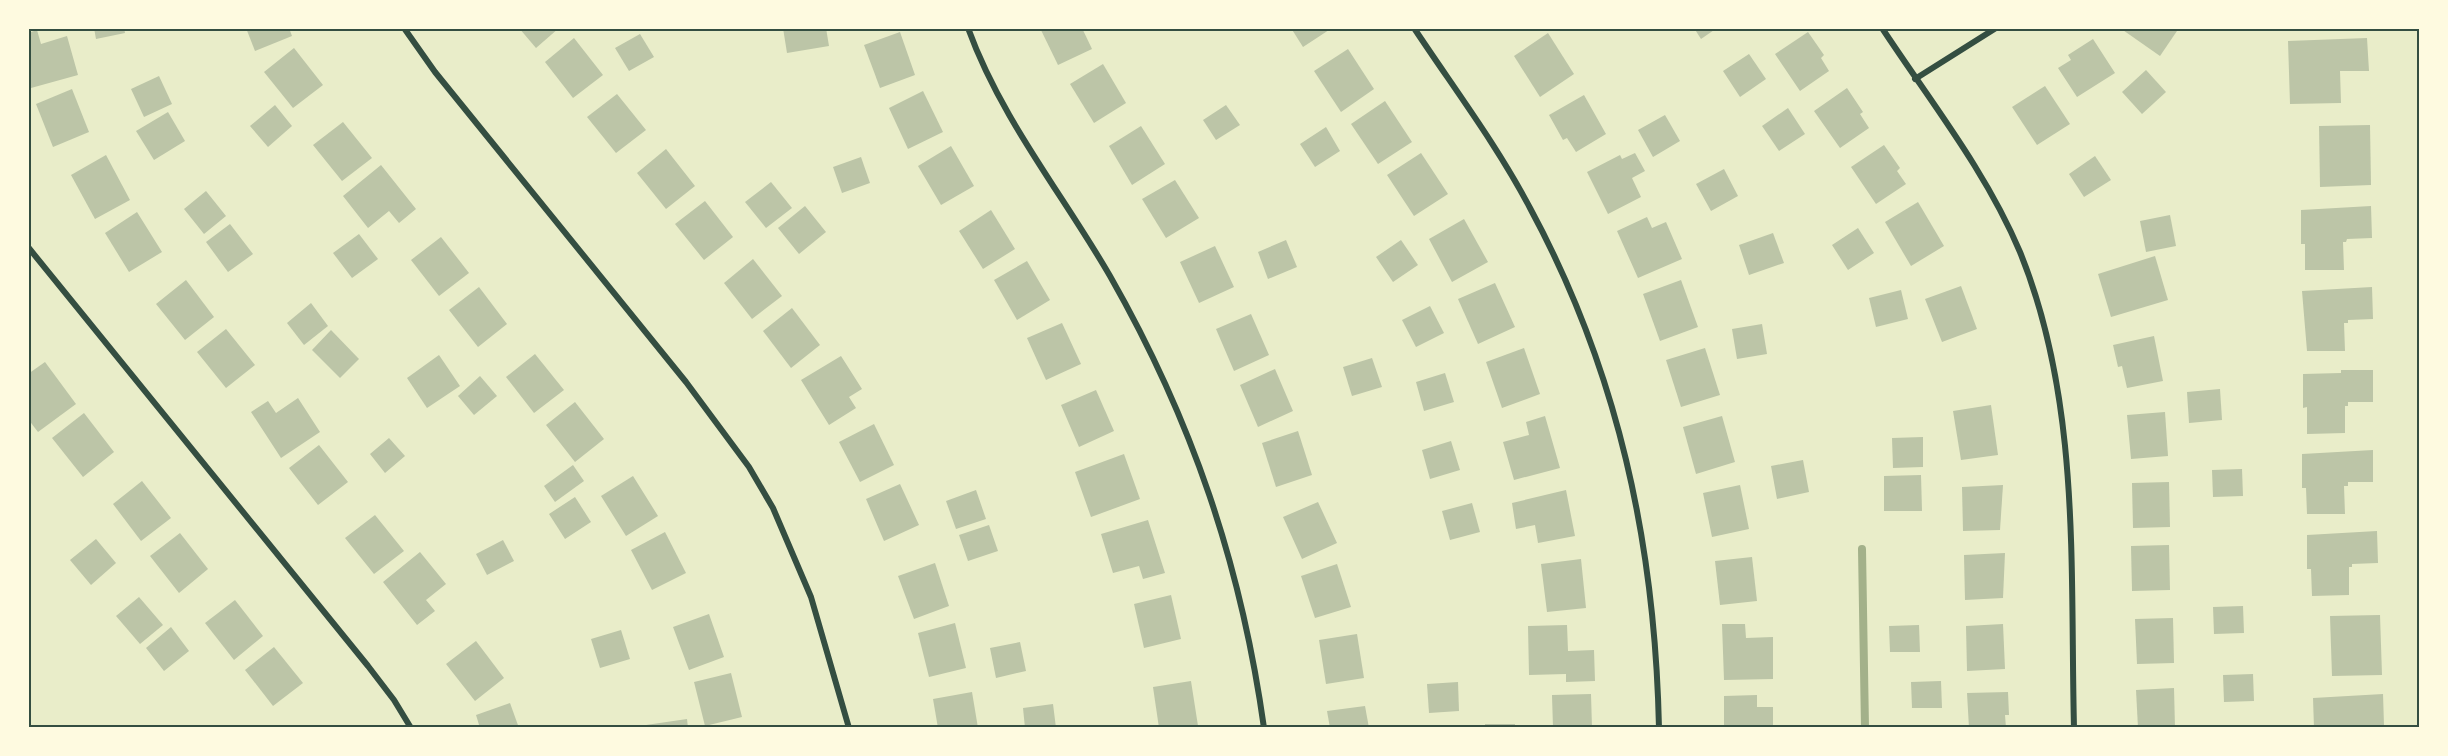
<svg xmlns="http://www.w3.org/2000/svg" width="2448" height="756" viewBox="0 0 2448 756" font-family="Bitter,serif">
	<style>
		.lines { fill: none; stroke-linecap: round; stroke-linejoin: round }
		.stream { stroke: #a3b18a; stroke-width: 8 }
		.building { fill: #bcc5a7 }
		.minor { stroke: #344e41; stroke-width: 6 }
		.neatline { fill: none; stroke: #344e41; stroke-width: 2 }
	</style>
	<rect width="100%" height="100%" fill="#e9edc9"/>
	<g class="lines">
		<polyline class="stream" points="1862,549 1865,728"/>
	</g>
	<g class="building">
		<polygon points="94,28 124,28 125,33 96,39"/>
		<polygon points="246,28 289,28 292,36 255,51"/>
		<polygon points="519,28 559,28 536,48"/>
		<polygon points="783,28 826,28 829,46 787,53"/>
		<polygon points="1040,28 1082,28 1092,49 1058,65"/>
		<polygon points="1291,28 1332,28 1303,47"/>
		<polygon points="1694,28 1717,28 1701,39"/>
		<polygon points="2120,28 2179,28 2160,56"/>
		<polygon points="37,30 41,44 67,36 78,75 31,88 28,78 28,33"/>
		<polygon points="900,32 915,75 880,88 864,45"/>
		<polygon points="1808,32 1824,55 1821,58 1829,71 1800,91 1775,54"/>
		<polygon points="1548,33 1574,74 1540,97 1514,56"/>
		<polygon points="640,34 654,57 629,71 615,48"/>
		<polygon points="574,38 603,75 573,98 545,62"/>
		<polygon points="2367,38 2369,71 2340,71 2341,103 2290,104 2288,41"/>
		<polygon points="2093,39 2115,73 2077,97 2058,68 2071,60 2068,55"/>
		<polygon points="294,48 323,85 293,108 264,72"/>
		<polygon points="1348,49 1374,89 1341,112 1314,71"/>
		<polygon points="1749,54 1766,79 1740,97 1723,71"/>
		<polygon points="1103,64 1126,103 1094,123 1070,84"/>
		<polygon points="2146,70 2166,92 2142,114 2122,92"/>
		<polygon points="159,76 172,104 144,117 131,89"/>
		<polygon points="2045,86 2070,124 2037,145 2012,107"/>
		<polygon points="1847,88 1863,112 1860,114 1869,128 1840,148 1814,111"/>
		<polygon points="72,89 89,132 53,147 36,104"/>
		<polygon points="923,91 943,132 908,149 889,108"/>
		<polygon points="617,94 646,130 616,153 587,117"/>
		<polygon points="1584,95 1606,134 1576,152 1567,138 1563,140 1549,115"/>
		<polygon points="1385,101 1412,142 1378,164 1351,124"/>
		<polygon points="275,105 292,126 268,147 250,126"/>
		<polygon points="1226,105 1240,125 1216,140 1203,120"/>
		<polygon points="1788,108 1805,134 1779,151 1762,126"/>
		<polygon points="168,112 185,141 154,160 136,131"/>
		<polygon points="1665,115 1680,141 1653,157 1638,130"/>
		<polygon points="343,122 372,158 342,181 313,145"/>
		<polygon points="2370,125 2371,185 2320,187 2319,126"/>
		<polygon points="1141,126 1165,164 1132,185 1109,146"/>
		<polygon points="1326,127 1340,151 1315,167 1300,144"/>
		<polygon points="1884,145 1900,168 1897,171 1906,184 1876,204 1851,167"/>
		<polygon points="951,146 974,186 941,205 918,166"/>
		<polygon points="666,149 695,186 666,209 637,173"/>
		<polygon points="1421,153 1448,194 1414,216 1387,175"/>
		<polygon points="1635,153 1645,171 1632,178 1641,197 1608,214 1587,172 1620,155 1622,159"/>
		<polygon points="106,155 130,200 95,219 71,175"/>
		<polygon points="2095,156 2111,180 2084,197 2069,174"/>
		<polygon points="861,157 870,183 842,193 833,167"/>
		<polygon points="381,165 416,209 399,223 389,211 368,228 343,196"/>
		<polygon points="1724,169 1738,196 1711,211 1696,184"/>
		<polygon points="1175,180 1199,218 1166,238 1142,199"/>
		<polygon points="771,182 792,208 766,228 745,202"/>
		<polygon points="206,191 226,216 204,234 184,209"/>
		<polygon points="705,201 733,237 704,260 675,224"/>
		<polygon points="1918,202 1944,246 1911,266 1885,222"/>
		<polygon points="805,206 826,232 799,254 778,228"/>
		<polygon points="2371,206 2372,238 2347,239 2346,242 2343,242 2344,270 2305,270 2305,244 2301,244 2301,210"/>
		<polygon points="991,210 1015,249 983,269 959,231"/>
		<polygon points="137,212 162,252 129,272 105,233"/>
		<polygon points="2170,215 2176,246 2146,252 2140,221"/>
		<polygon points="1647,217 1652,228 1666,222 1682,259 1638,278 1617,231"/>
		<polygon points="1464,219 1488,262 1452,282 1429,239"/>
		<polygon points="230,224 253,254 228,272 206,242"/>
		<polygon points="1858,228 1874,253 1848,270 1832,245"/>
		<polygon points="1773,233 1784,263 1749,275 1739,245"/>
		<polygon points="359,234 378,259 352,278 333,253"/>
		<polygon points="441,237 469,273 439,296 411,260"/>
		<polygon points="1286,240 1297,267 1268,279 1258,252"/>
		<polygon points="1401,240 1418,265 1393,282 1376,257"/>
		<polygon points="1215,246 1234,287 1199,303 1180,262"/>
		<polygon points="2155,256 2168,300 2111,317 2098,274"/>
		<polygon points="753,259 782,296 752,319 724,283"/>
		<polygon points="1027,261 1050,300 1017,320 994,280"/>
		<polygon points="186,280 214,317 185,340 156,304"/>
		<polygon points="1681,280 1698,327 1660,341 1643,294"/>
		<polygon points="1495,283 1515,327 1478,344 1458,299"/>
		<polygon points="1961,286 1977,329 1942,342 1925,299"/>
		<polygon points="479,287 507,324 478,347 449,310"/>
		<polygon points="2372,287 2373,319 2348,320 2348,323 2344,323 2345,351 2307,351 2302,291"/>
		<polygon points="1901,290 1908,319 1876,327 1869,298"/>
		<polygon points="311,303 328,326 304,345 287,323"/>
		<polygon points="1430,306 1444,333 1416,347 1402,320"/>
		<polygon points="792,308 820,345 791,368 763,331"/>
		<polygon points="1251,314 1269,355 1234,371 1216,329"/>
		<polygon points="1062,323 1081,364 1046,380 1027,338"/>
		<polygon points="1762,324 1767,354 1737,359 1732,329"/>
		<polygon points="226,329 255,365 226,388 197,352"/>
		<polygon points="331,330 359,359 340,378 312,350"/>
		<polygon points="2154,336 2163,381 2127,388 2122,366 2118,367 2113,345"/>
		<polygon points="1524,348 1540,394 1502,408 1486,362"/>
		<polygon points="1705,348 1720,395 1681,407 1666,360"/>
		<polygon points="535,354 564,390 534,413 506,377"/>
		<polygon points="439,355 460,386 427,408 407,378"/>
		<polygon points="841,356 862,389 849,397 856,408 829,425 801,380"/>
		<polygon points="1372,358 1382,387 1352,396 1343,367"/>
		<polygon points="45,362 76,404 38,432 28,419 28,374"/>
		<polygon points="1275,369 1293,411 1258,427 1240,385"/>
		<polygon points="2341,370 2373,370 2373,402 2348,402 2348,406 2345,406 2345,433 2307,434 2307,407 2303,408 2303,374 2341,373"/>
		<polygon points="1445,373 1454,402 1424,411 1416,382"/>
		<polygon points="480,376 497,396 474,415 458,396"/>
		<polygon points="2220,389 2222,420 2189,423 2187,392"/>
		<polygon points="1096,390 1114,431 1079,447 1061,405"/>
		<polygon points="298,398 320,432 281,458 251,412 268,401 276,413"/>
		<polygon points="575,402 604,439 575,462 546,425"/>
		<polygon points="1991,405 1998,455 1961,460 1953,411"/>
		<polygon points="2165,412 2168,456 2131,459 2127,415"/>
		<polygon points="84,413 114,452 83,477 52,438"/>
		<polygon points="1545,416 1560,468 1514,480 1503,442 1529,435 1526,422"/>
		<polygon points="1722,416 1735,462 1696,474 1683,427"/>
		<polygon points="874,424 894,465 860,482 839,442"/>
		<polygon points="1298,431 1312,475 1276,487 1262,443"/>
		<polygon points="1923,437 1923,467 1893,468 1892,438"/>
		<polygon points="389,438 405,456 385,473 370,454"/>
		<polygon points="1451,441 1460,470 1430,479 1422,450"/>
		<polygon points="319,445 348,482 318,505 289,468"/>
		<polygon points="2373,450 2373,482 2348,482 2348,486 2344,486 2345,514 2307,514 2306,488 2302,488 2302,454"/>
		<polygon points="1124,454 1140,499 1091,517 1075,472"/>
		<polygon points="1803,460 1809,492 1777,499 1771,466"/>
		<polygon points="573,465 584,481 555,502 544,486"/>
		<polygon points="2242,469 2243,496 2213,497 2212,470"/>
		<polygon points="1921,475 1922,511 1884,511 1884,476"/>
		<polygon points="633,476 658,516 626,536 601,496"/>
		<polygon points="142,481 171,518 141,541 113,504"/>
		<polygon points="2169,482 2170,527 2133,528 2132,483"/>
		<polygon points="900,484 919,525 884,541 866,499"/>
		<polygon points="1740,485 1749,529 1712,537 1703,493"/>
		<polygon points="2003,485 2000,530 1963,531 1962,487"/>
		<polygon points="976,490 986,519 956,529 946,501"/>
		<polygon points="1566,490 1575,536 1538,543 1535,525 1516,529 1512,503"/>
		<polygon points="575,497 591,522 565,539 549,514"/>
		<polygon points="1318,502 1337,543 1302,559 1283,517"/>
		<polygon points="1472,503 1480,532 1450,540 1442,511"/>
		<polygon points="375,515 404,551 374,574 345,538"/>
		<polygon points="1148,520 1165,573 1143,579 1139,566 1113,573 1101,534"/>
		<polygon points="989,525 998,551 968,561 959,535"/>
		<polygon points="2377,531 2378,563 2352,564 2352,567 2349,567 2349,595 2312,596 2311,569 2307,569 2307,535"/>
		<polygon points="665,532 686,573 652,590 631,550"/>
		<polygon points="180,533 208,569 179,593 150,556"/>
		<polygon points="96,539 116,563 91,585 70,560"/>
		<polygon points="503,540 514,561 487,575 476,554"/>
		<polygon points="2169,545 2170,590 2132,591 2131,546"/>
		<polygon points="420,552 446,584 426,600 435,611 417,625 383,582"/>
		<polygon points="2005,553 2003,598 1965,600 1964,555"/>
		<polygon points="1752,557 1757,601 1720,605 1715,561"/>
		<polygon points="1581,559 1586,608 1547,612 1541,564"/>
		<polygon points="935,563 949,606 914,619 898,576"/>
		<polygon points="1337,564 1351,607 1315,618 1301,576"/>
		<polygon points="1171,595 1181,639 1144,648 1134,604"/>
		<polygon points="139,597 163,625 140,644 116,616"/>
		<polygon points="235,600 263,636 234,660 205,623"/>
		<polygon points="2243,606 2244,633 2214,634 2213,607"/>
		<polygon points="709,614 724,657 689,670 673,627"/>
		<polygon points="2380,615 2382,675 2332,676 2330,616"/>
		<polygon points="2173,618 2174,663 2137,664 2135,619"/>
		<polygon points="955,623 966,668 929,677 918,633"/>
		<polygon points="1722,624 1745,624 1746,638 1773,637 1773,679 1724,680"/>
		<polygon points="2003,624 2005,669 1967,671 1966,626"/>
		<polygon points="1567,625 1568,651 1594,650 1595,681 1566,682 1566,674 1529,675 1528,626"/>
		<polygon points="1919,625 1920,652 1890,652 1889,626"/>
		<polygon points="171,627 189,651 164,671 146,648"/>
		<polygon points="621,630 630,659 600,668 591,639"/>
		<polygon points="1357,634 1364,678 1326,684 1319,640"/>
		<polygon points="476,641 504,678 475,701 446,664"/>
		<polygon points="1020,642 1026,671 996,678 990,648"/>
		<polygon points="274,647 303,683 273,706 245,670"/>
		<polygon points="731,673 742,717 705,726 694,682"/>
		<polygon points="2253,674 2254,701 2224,702 2223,675"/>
		<polygon points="1191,681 1198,726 1159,728 1153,687"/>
		<polygon points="1941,681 1942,708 1912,708 1911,682"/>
		<polygon points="1458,682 1459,711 1429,713 1427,684"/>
		<polygon points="2174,688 2175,728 2138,728 2136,690"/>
		<polygon points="972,692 978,728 938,728 933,699"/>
		<polygon points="2008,692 2009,715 2005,715 2006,728 1969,728 1967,693"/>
		<polygon points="1591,694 1592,728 1553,728 1552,695"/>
		<polygon points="2383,694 2384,726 2314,728 2313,698"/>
		<polygon points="1757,695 1757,707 1773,707 1773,728 1724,728 1724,696"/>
		<polygon points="510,703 519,728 480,728 476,715"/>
		<polygon points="1053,704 1056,728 1025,728 1023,708"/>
		<polygon points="1365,706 1369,728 1330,728 1327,711"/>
		<polygon points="687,719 688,728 646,728 646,725"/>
		<rect x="1485" y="724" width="30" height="4"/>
	</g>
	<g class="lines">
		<g class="minor">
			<polyline points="404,28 435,72 686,382 749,467 773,508 811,597 849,728"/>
			<path d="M968,28C1001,119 1062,193 1110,276C1192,420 1241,564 1264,728"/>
			<path d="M1414,28C1453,87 1497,145 1530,208C1618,371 1655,543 1659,728"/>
			<path d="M1882,28C1930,101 1986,171 2020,252C2081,402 2070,568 2074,728"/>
			<polyline points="1915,79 1996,28"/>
			<polyline points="28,247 368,666 394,700 411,728"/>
		</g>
	</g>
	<rect width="2448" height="756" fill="none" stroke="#fefae0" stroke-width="60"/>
	<rect x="30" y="30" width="2388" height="696" class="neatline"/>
</svg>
